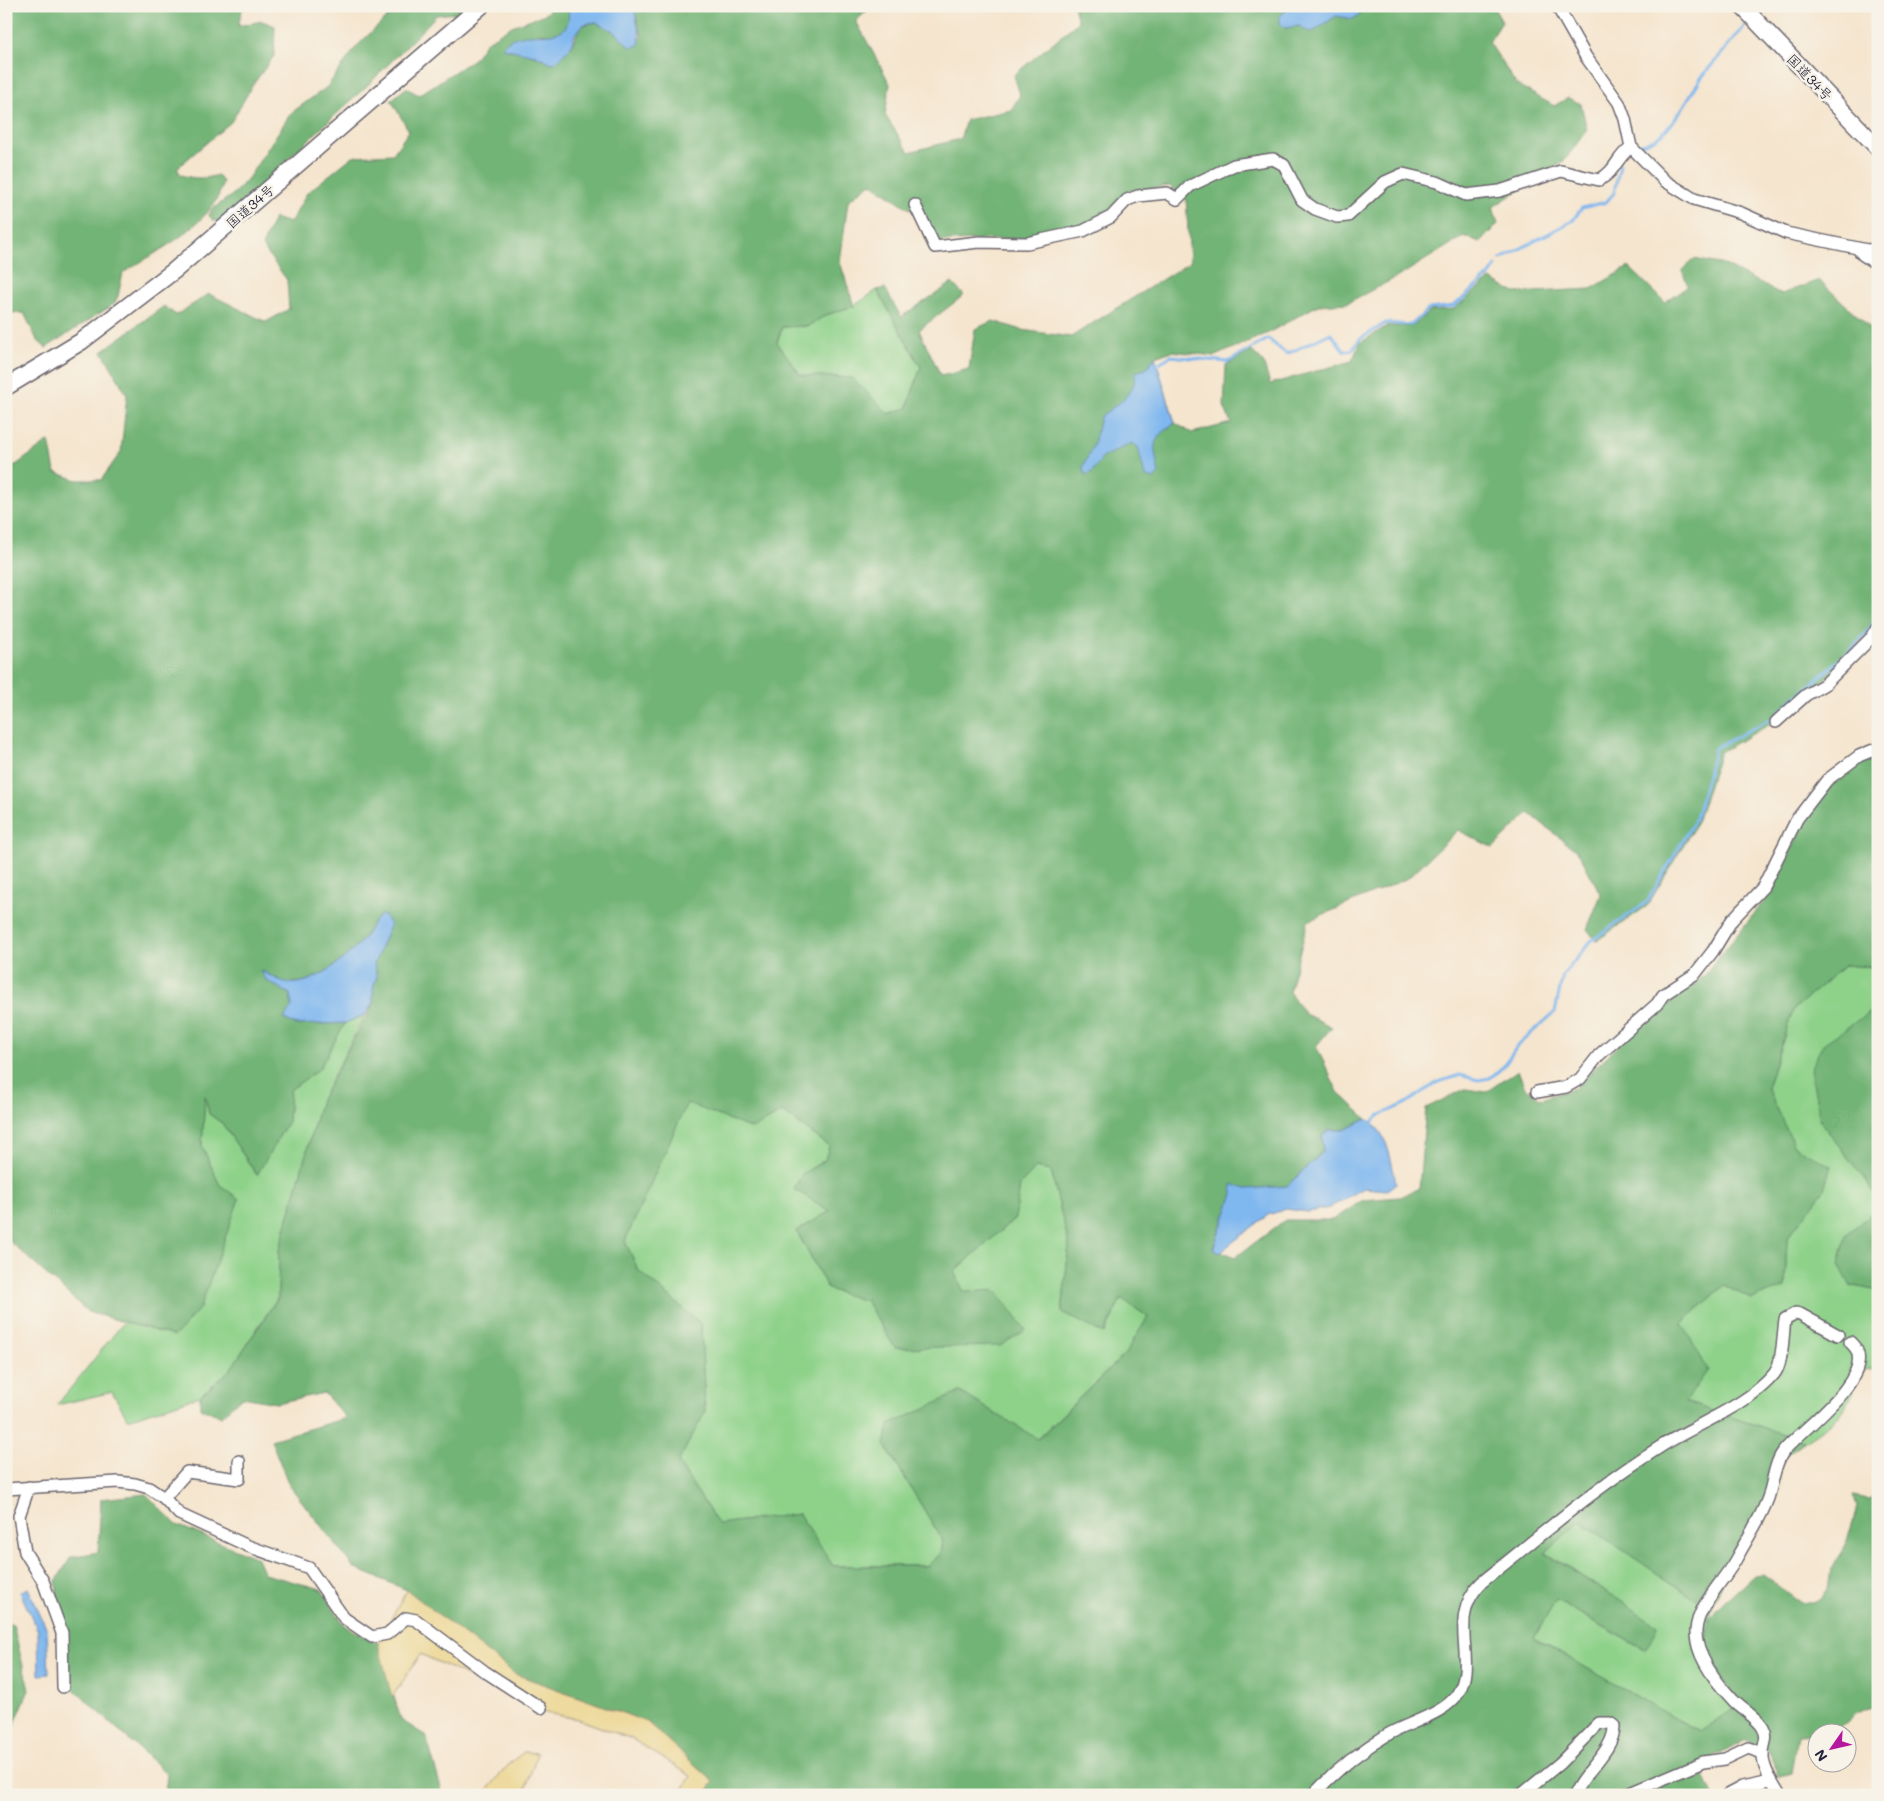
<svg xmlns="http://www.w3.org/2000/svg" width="1884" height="1801" viewBox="0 0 1884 1801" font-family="Mali,'Klee One',sans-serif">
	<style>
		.green { fill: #8ed28a; stroke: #587a62 }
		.forest { fill: #72b476; stroke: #4a6b58; fill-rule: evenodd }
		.sand { fill: #eeda9e; stroke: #887e6c }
		.water { fill: #7fb7ef; stroke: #506c95 }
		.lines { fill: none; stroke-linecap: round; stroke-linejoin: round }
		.stream { stroke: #7fb7ef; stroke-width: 3 }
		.minor-casing { stroke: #6c666e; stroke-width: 14 }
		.highway-casing { stroke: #6c666e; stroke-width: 19 }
		.minor { stroke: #fff; stroke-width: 11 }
		.highway { stroke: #fff; stroke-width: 16 }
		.labels { text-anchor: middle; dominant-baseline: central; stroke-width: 5; stroke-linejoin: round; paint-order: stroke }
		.street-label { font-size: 14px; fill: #22223b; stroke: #f7f3e8 }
	</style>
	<rect width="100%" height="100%" fill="#f7f3e8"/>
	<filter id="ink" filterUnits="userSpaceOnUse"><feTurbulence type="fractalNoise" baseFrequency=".02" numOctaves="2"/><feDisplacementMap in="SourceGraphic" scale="10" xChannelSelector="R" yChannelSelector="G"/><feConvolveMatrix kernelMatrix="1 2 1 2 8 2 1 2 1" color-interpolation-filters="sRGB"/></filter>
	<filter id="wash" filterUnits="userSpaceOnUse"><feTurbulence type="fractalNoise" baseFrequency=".0096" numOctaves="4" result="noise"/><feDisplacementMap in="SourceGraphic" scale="20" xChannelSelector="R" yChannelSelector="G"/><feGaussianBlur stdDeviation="1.12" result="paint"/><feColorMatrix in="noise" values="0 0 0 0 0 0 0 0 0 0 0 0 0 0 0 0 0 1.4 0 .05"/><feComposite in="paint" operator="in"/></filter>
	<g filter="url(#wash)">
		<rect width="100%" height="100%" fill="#f5e5ce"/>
		<g class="green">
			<polygon points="877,290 921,367 907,408 888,414 852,378 801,375 777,343 782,327 808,326 826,315 854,306"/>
			<polygon points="1845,965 1878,968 1878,1013 1870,1012 1821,1122 1878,1197 1878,1208 1846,1235 1850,1285 1878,1291 1878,1368 1864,1370 1843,1411 1831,1423 1805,1441 1684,1402 1682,1323 1724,1286 1752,1299 1785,1287 1787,1238 1823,1192 1794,1146 1767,1088 1793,1010"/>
			<polygon points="365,1015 321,1100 279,1251 278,1297 230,1370 200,1396 128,1419 112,1392 57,1405 124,1322 175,1336 219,1184 202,1146 205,1093 209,1114 222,1123 256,1174 288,1121 290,1090 319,1069 345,1023"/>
			<polygon points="687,1102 752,1128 783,1112 829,1146 825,1160 802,1174 831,1211 797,1232 828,1289 866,1301 895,1348 964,1292 954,1272 1015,1218 1020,1185 1035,1168 1051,1171 1069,1245 1062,1312 1105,1334 1121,1298 1148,1317 1125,1354 1037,1439 960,1392 885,1445 943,1541 941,1554 927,1566 833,1566 799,1514 718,1524 678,1462 705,1412 701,1324 638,1270 625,1241"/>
			<polygon points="1580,1521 1710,1609 1705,1649 1740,1704 1699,1732 1534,1638 1556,1600 1645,1650 1657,1626 1545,1552"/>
		</g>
		<g class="forest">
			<path d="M6,6H243L238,26L262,21L275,26L274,56L254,83L231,122L177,168L181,175C195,179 204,179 218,175L223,182C215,224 155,252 123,273L118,296L114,304L46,348L37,340L24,313H6Z"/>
			<polygon points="399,6 463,6 456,13 437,15 371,82 221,221 214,221 209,216 212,209 231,196 247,180 291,113 327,87 357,46"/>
			<path d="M553,6H569V21L563,31L555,35L538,33L508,50C524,50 537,56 552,63C557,58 566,54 570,48C580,33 574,26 596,22L615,32L630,47L642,37L635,13L636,6H872L856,21L890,84L885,115L909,152L960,139L966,120L1011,110L1020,95L1014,75L1078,22L1074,6H1291L1281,16L1285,28L1299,26L1316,30L1336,16L1353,19L1360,14L1364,6H1493L1502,22L1489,42L1516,84L1554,106L1568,98L1581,104L1587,130L1564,161L1493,207L1498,224L1480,242L1464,236L1401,275L1347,303L1318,305L1268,333L1215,356L1172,351L1155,357L1175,423L1192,433L1231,423L1224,406L1226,365L1252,351L1263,362L1270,384L1352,361L1360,343L1387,326H1413L1430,311L1454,309L1490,279L1515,293L1591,289L1629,267L1665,302L1688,286L1682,270L1694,259L1725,265L1781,294L1819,280L1878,335V612L1866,636L1823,681L1805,692L1770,724L1720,752L1697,822L1647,906L1596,941L1587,929L1601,895L1579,853L1529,813L1493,848L1458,830L1408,878L1308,921L1289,992L1305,1014L1332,1027L1316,1046L1338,1092L1367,1119L1344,1130H1328L1322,1136L1323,1152L1287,1186L1246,1189L1233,1194L1213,1248L1236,1257L1285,1220H1333L1363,1200L1400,1197L1419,1188L1426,1108L1465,1089L1486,1092L1518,1070L1524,1086L1541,1099L1575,1088L1617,1046L1705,975L1773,890L1805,821L1832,784L1860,761L1878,753V968L1845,965L1793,1010L1767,1087L1794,1146L1831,1166L1823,1192L1787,1238L1785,1287L1752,1299L1724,1286L1682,1323L1708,1370L1685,1402L1805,1441L1780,1459L1761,1510L1735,1554L1710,1609L1580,1521L1545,1553L1657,1625L1646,1650L1556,1600L1534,1638L1699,1732L1740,1704L1705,1649L1710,1615L1753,1576L1763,1575L1801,1603H1812L1821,1599L1828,1589L1831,1569L1846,1544L1857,1507L1853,1496L1869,1499L1878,1494V1703L1856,1714L1834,1733L1798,1735L1792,1773L1780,1776L1766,1748L1746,1740L1709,1760L1703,1772L1714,1795H704L714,1782L647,1722L515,1674L407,1590L354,1568L289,1485L271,1440L346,1418L324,1393L276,1403L242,1397L221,1416L200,1408V1396L230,1370L278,1298L279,1251L321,1100L373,1004V989L377,976L374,964L390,925L385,916L381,915C371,922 370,931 363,939C348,957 311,989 285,982C277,980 269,973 261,971L267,981L290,994L292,1006L284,1019L296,1025L345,1023L319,1069L290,1090L288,1121L257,1175L222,1123L209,1114L205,1096L202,1146L219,1184L239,1199L200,1308L175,1336L88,1312L6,1238V466L16,465L49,441L55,472L77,480H101L121,452L127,395L102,351L164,306L176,315L209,294L266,322L289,309L287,280L262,246L274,218L290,223L307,193L353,156L393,154L409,131L391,100L406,88L419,95L474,59L486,42L512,26L545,14ZM871,183L913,211L928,242L1029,238L1097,221L1128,191L1170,186L1186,199L1190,262L1071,337L1022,330L993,321L975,329L969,369L941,376L919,330L964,295L952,283L901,317L885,288L877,290L921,367L907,408L889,414L852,378L800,375L777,342L782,327L808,326L826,315L854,306L840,262L848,201ZM687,1103L752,1129L783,1112L829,1146L825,1160L802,1174L794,1189L830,1211L797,1231L828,1289L866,1301L895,1348L1000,1346L1026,1330L996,1290L964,1292L954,1272L1015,1218L1020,1185L1036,1168L1051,1171L1069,1245L1062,1312L1104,1334L1121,1298L1148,1317L1125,1354L1038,1439L960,1392L889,1425L885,1445L943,1541L941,1554L927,1566H833L799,1514L718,1524L678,1462L705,1412L701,1324L638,1270L625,1241Z"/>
			<polygon points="1870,1012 1878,1013 1878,1197 1821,1122 1810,1069 1823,1044"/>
			<polygon points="1878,1208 1878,1291 1850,1285 1839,1264 1846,1235"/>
			<polygon points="146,1494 177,1525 257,1558 264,1574 321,1589 345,1626 378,1643 401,1720 426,1736 443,1795 165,1795 167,1774 66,1682 56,1581 71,1557 98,1552 101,1499"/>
			<polygon points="6,1623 13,1625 29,1690 13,1728 6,1737"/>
		</g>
		<g class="sand">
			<polygon points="407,1590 515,1674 647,1722 714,1782 704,1795 680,1795 691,1776 632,1739 578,1719 541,1712 421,1654 392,1697 378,1643"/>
			<polygon points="524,1752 537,1753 524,1795 483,1795 511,1762"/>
		</g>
		<g class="water">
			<path d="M569,6H636C633,20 643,31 639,45L630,47L615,32L596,22L584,24L575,34L570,48L557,61L552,63L535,55L502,48C517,23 561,46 568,22C570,17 567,11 569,6Z"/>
			<polygon points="1291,6 1364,6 1360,14 1353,19 1336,16 1316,30 1309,32 1299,26 1285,28 1280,24 1280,16"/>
			<path d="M1155,357L1175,423C1148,443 1154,443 1159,474L1153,479L1145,476L1138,447L1132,443L1103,457L1092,472L1085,475L1083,467L1094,444L1100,417C1115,405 1138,394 1135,372L1146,369Z"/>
			<path d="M381,915L385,916L390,925L374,964L377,976L373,989V1004L365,1015L345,1023L296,1025L284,1019L292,1006L290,994L267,981L260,970C268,974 277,980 285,982C310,990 348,957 363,939C370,931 371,922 381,915Z"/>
			<path d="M1367,1119C1388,1132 1391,1160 1396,1183L1387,1190L1364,1188L1329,1208L1307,1212L1286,1209L1268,1215L1220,1252L1213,1249L1233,1194L1232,1184L1246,1189L1287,1186L1323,1152L1322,1136L1328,1130H1344Z"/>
			<polygon points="28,1588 47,1630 49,1674 39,1675 38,1631 20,1592"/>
		</g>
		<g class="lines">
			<g class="stream">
				<path d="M1637,145C1671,140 1684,102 1702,77C1716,59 1731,43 1745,26"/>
				<polyline points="1501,259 1572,221 1582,208 1606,202 1614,193 1620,165"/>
				<polyline points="1157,364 1171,356 1228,362 1268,339 1287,354 1331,333 1344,351 1352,350 1360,339 1386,323 1411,325 1429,309 1454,306 1489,276 1496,266"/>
				<path d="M1780,711C1813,680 1852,655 1878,617"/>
				<polyline points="6,830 9,830"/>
				<polyline points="1372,1122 1380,1115 1405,1104 1438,1082 1460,1075 1478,1080 1490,1078 1504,1066 1518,1045 1555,1012 1563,975 1591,941 1647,902 1696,818 1715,748 1774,717"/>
			</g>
		</g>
	</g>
	<g filter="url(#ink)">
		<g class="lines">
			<g class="minor-casing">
				<g id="minor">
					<polyline points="1557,6 1586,57 1619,103 1625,119 1631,147 1665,181 1694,199 1741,213 1786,233 1867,250 1878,249"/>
					<path d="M915,205L935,247L979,242L1027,243L1083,231L1111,217L1127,200L1138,196L1167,193L1177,199L1190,186L1234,165L1273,159L1284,165L1302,200L1315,209L1337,217L1348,216L1385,182L1403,174L1437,182L1466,195L1500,191L1561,171L1599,180C1617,170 1615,159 1631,147"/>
					<polyline points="1858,249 1863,255 1878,265"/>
					<polyline points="1776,722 1806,695 1825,684 1872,637 1878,627"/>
					<polyline points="1537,1092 1566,1087 1580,1079 1599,1055 1657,1004 1663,995 1695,974 1713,951 1732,920 1763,887 1797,819 1827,780 1859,756 1878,748"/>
					<polyline points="29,1487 19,1516 25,1552 43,1581 62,1633 63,1687"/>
					<polyline points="6,1489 118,1482 135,1484 149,1488 164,1498 179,1514 248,1546 309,1568 344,1618 372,1637 387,1634 406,1618 416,1620 484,1671 541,1708"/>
					<polyline points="164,1498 187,1472 239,1479 239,1461"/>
					<path d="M1313,1795C1334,1772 1360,1751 1387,1735C1407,1723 1446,1714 1458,1693C1479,1659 1445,1618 1482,1582C1540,1536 1597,1486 1660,1447C1694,1425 1748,1406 1774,1374C1783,1364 1783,1333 1785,1319L1796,1313L1800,1314L1838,1335"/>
					<path d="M1521,1795L1560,1763L1599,1723H1610L1614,1726C1615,1750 1582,1773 1574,1795"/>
					<polyline points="1625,1795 1703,1762 1725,1759 1748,1748 1763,1753"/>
					<polyline points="1727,1795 1742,1787 1770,1781"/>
					<path d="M1780,1795C1773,1783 1762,1768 1763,1753C1763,1743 1769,1739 1763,1728C1757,1717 1741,1709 1733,1700C1717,1683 1695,1655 1696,1631C1697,1606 1724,1581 1736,1559C1747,1539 1760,1520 1768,1498C1773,1484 1774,1464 1783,1452C1799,1431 1870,1382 1857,1351C1856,1348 1852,1344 1850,1342"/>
				</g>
			</g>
			<g class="highway-casing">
				<g id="highway">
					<polyline points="1742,6 1878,148"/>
					<polyline points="6,387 82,341 175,270 481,6"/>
				</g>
			</g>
			<use href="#minor" class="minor"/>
			<use href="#highway" class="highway"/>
		</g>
	</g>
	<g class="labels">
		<g class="street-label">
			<text transform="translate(1810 77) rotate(46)">国道34号</text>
			<text transform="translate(250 206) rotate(-41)">国道34号</text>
		</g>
	</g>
	<rect width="1884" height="1801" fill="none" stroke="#f7f3e8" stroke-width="25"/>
	<g transform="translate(1832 1748) rotate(236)"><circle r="24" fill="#f7f3e8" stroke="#a29fa3"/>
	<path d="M0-4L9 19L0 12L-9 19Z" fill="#b5179e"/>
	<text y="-8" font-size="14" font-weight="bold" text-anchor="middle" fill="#22223b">N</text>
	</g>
</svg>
